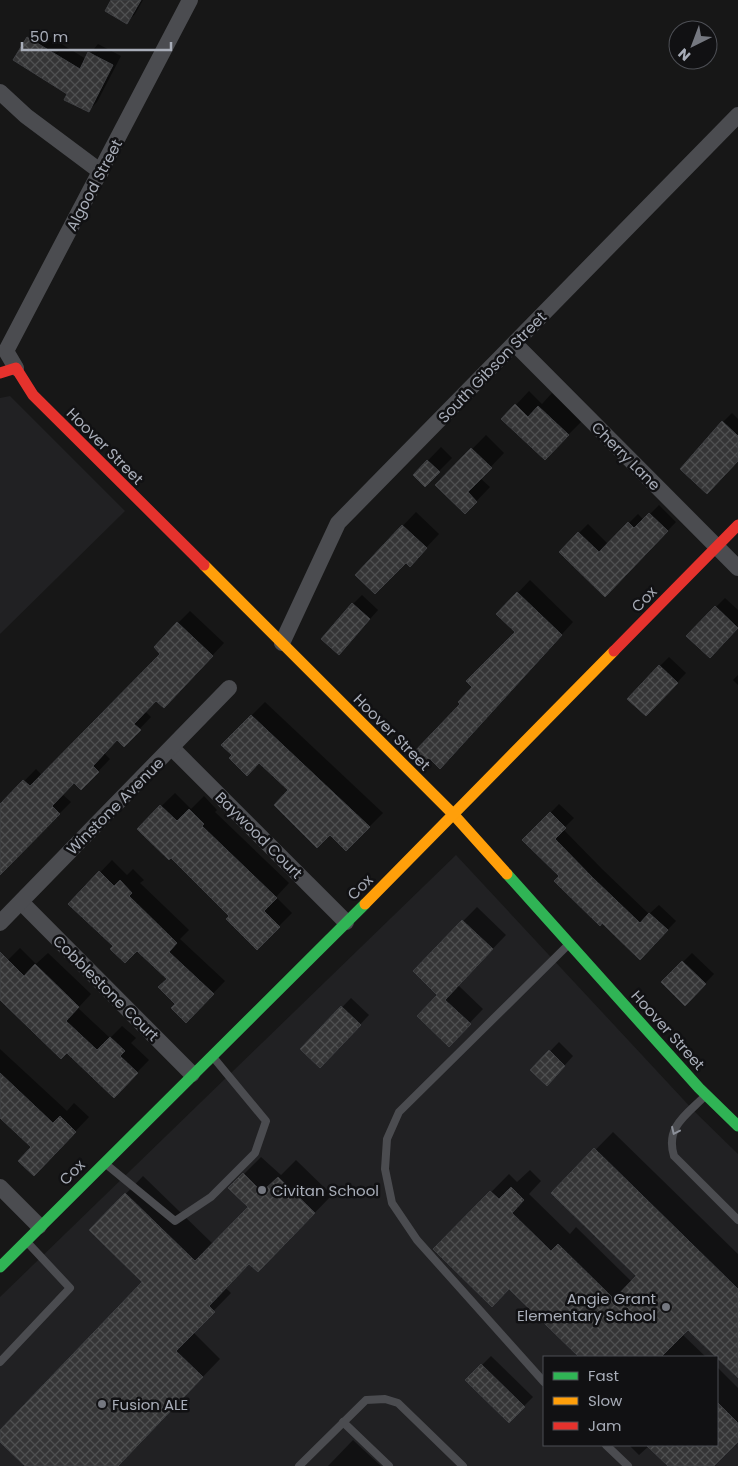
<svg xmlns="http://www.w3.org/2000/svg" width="738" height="1466" viewBox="0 0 738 1466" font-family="Poppins,sans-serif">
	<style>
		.built { fill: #212123; fill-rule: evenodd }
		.shadow { fill: #0007 }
		.building { fill: url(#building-cross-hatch); stroke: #3f4043 }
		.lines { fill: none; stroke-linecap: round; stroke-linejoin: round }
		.lane { stroke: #4b4c50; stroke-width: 8 }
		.street { stroke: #4b4c50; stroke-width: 16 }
		.fast { stroke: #30b455; stroke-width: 11 }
		.slow { stroke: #ff9f0a; stroke-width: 11 }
		.jam { stroke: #e5322d; stroke-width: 11 }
		.oneway { stroke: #8c9099 }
		.poi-dot { fill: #757880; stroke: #111113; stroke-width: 2 }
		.labels { text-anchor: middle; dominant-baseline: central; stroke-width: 5; stroke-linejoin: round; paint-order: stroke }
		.street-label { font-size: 15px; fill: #a8adb8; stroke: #111113 }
		.poi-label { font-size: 15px; fill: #a8adb8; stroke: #111113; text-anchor: start }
	</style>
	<defs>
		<pattern id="building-cross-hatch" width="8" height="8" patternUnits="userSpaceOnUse" patternTransform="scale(1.25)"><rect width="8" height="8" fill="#353536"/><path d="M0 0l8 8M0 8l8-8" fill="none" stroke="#4f5051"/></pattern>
	</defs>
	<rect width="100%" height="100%" fill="#171717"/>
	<g class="built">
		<polygon points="10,396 125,511 0,634 0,398"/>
		<path d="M456,855L695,1112L738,1154V1466H0V1297ZM544,1357H717V1445H544Z"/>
	</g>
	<g class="shadow">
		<polygon points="112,0 143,0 135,14 126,23"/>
		<polygon points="37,29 86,59 98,44 121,56 97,102 88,111 69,93 28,38"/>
		<polygon points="529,391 542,404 552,393 582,421 545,458 516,405"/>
		<polygon points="732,413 738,419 738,461 723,422"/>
		<polygon points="486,435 504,453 480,478 490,487 465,513 437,485"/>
		<polygon points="441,447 452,458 425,485 414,475"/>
		<polygon points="659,505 676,522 605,595 560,552 588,524 608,544 638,514 644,520"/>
		<polygon points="416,512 439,534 423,551 406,561 356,575"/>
		<polygon points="530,580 573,622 452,755 462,704 517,632 498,614"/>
		<polygon points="362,595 378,610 348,644 353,604"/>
		<polygon points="725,598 738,610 738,627 719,647 716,607"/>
		<polygon points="190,611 224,643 175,695 157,700 145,711 151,717 124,745 117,739 104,753 110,759 81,789 74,782 62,794 71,802 0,873 0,806 36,769 42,775 162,654 178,623"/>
		<polygon points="669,657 686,673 655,706 660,666"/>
		<polygon points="738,675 738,685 733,680"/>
		<polygon points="265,702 383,813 346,850 289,790 251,716"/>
		<polygon points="175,793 191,809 204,796 217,810 215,812 289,883 276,897 292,913 257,948 231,916 171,857 138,829"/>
		<polygon points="559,804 574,818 563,829 602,869 649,914 659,905 676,921 649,949 561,876 524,840"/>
		<polygon points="112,860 127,875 133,869 144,880 140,883 189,930 180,939 225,981 198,1009 177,1004 168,979 137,949 114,946 70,904"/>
		<polygon points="477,907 506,935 458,985 483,1009 462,1031 439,995 414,971"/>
		<polygon points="20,948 36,964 48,953 91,994 78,1008 110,1038 122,1026 136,1038 131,1043 149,1060 114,1096 67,1051 0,998 0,968"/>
		<polygon points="692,953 714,974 685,1004 663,982"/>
		<polygon points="351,998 369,1015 329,1058 302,1049"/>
		<polygon points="559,1042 573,1056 556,1075 532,1070"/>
		<polygon points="0,1049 67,1111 74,1103 89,1117 48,1160 0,1118"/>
		<polygon points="613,1132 738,1254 738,1376 688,1328 682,1334 706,1357 575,1357 578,1354 509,1287 435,1249 509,1174 517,1182 530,1170 541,1181 529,1194 570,1234 576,1227 632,1282 638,1276 553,1193"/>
		<polygon points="261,1157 281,1175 296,1160 332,1195 276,1253 250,1262 225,1287 231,1293 193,1332 220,1359 117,1466 27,1466 0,1440 0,1432 144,1282 91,1230 143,1176 213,1244 249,1207 230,1188"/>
		<polygon points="491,1356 533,1397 509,1421 467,1380"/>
		<polygon points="717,1367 738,1388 738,1440 713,1466 669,1466 649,1446 639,1455 629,1445 717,1445"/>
		<polygon points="353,1440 381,1466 328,1466"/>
	</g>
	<g class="building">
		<polygon points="111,0 141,0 127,24 105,11"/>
		<polygon points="27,37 80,69 88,52 113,65 89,112 64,100 67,94 13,60"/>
		<polygon points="515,404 528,417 538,406 569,435 545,460 501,419"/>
		<polygon points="722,421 738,436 738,461 707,494 680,469"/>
		<polygon points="471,448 492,468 468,492 477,502 465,514 435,485"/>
		<polygon points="427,460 440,472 425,487 413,475"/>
		<polygon points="649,513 668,531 605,597 559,552 578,532 599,552 628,522 634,528"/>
		<polygon points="402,525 427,548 410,567 406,563 375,594 355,575"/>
		<polygon points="517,592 562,635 440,769 430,759 425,764 413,753 460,704 458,702 472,687 466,681 515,632 496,614"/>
		<polygon points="352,603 370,619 339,655 321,639"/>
		<polygon points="715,606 738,628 710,658 686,636"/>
		<polygon points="177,622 213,656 164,708 156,701 134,724 141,730 124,747 117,740 93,766 99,772 81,790 74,783 52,806 60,814 0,875 0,804 23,780 30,786 160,654 154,647"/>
		<polygon points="659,665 678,683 646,716 627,699"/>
		<polygon points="251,715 370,827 346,851 330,835 317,848 274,805 288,790 259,763 247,776 229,758 232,755 221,745"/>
		<polygon points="160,805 177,821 189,809 204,824 202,826 277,898 264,911 280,927 257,950 226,919 229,916 171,858 169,860 137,829"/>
		<polygon points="550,812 566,828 555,839 593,878 640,923 649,913 668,930 640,960 602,923 600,926 554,881 559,876 522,840"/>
		<polygon points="99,871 114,886 120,880 132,893 129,896 177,943 169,952 214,994 186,1023 171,1008 175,1004 158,987 167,979 137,951 125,963 110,949 113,946 68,904"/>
		<polygon points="462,920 493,949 445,1000 471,1024 449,1047 417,1016 437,995 413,971"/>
		<polygon points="0,952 24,976 35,964 79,1007 66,1021 97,1050 110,1037 125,1051 120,1056 138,1073 114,1098 67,1053 61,1059 0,1000"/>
		<polygon points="682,961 706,984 685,1006 661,982"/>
		<polygon points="341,1006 361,1025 320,1068 300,1049"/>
		<polygon points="549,1050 565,1066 547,1086 530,1070"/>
		<polygon points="0,1073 53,1123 60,1116 76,1132 34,1176 18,1161 31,1147 0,1118"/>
		<polygon points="594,1148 738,1289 738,1378 688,1330 661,1357 579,1357 509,1289 492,1307 433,1249 490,1191 499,1199 511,1187 524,1200 512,1213 551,1251 558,1244 614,1299 636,1276 551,1193"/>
		<polygon points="243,1173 262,1192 278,1177 315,1213 258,1272 249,1264 209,1306 215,1312 176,1351 203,1377 118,1466 25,1466 0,1442 0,1430 142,1282 89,1230 125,1193 195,1261 248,1207 228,1188"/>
		<polygon points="481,1364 525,1407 509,1423 465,1380"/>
		<polygon points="717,1402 738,1423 738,1442 714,1466 668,1466 646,1445 717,1445"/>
	</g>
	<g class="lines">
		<g class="lane">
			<path d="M705,1096C686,1115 665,1127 674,1156L738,1220"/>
			<polyline points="107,1165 175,1221 211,1197 255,1153 266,1121 213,1057"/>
			<polyline points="0,1362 70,1288 27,1242"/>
			<polyline points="544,1382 417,1240 392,1203 385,1169 387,1139 399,1112 568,945"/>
			<polyline points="343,1422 389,1466"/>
			<polyline points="606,1445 628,1466"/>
			<polyline points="299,1466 366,1400 385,1399 398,1403 463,1466"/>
		</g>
		<g class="street">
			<polyline points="0,92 26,116 101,172"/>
			<polyline points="515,344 738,568"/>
			<polyline points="16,368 6,351 190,0"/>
			<polyline points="282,643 338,523 738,115"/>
			<polyline points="172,748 346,922"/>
			<polyline points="21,902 192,1074"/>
			<polyline points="0,923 229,688"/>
			<polyline points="0,1187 39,1226"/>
		</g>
		<g class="fast">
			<polyline points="507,874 699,1088 738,1126"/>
			<polyline points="0,1267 365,904"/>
		</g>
		<g class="slow">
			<polyline points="204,565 454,815 507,874"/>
			<polyline points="365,904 614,651"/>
		</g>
		<g class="jam">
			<polyline points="0,373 16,368 33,395 204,565"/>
			<polyline points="614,651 738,525"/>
		</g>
	</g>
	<defs><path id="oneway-chevron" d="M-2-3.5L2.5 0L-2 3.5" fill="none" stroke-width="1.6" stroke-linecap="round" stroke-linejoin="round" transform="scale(1.25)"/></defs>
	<use class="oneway" href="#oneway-chevron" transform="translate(675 1131) rotate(115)"/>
	<g class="poi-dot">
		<circle cx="262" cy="1190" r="5"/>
		<circle cx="666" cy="1307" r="5"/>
		<circle cx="102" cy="1404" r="5"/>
	</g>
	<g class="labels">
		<g class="street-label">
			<text transform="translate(94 185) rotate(-62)">Algood Street</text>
			<text transform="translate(492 367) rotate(-46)">South Gibson Street</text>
			<text transform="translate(105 446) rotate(45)">Hoover Street</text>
			<text transform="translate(626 456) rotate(45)">Cherry Lane</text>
			<text transform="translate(644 599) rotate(-46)">Cox</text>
			<text transform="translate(392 732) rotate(45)">Hoover Street</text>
			<text transform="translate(115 806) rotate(-45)">Winstone Avenue</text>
			<text transform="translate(259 835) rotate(45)">Baywood Court</text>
			<text transform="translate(360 887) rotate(-45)">Cox</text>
			<text transform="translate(106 988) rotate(45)">Cobblestone Court</text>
			<text transform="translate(668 1030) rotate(48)">Hoover Street</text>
			<text transform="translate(72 1172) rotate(-45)">Cox</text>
		</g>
		<g class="poi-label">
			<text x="272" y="1190">Civitan School</text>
			<text x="656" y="1298" text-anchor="end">Angie Grant<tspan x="656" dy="17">Elementary School</tspan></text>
			<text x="112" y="1404">Fusion ALE</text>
		</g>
	</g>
	<rect x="543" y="1356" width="175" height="90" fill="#111113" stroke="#4d4f55"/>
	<rect x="553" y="1372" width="25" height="8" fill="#30b455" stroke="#4d4f55"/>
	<text x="588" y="1381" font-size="15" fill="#a8adb8">Fast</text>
	<rect x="553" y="1397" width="25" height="8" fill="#ff9f0a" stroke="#4d4f55"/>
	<text x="588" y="1406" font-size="15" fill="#a8adb8">Slow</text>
	<rect x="553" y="1422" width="25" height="8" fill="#e5322d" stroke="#4d4f55"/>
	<text x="588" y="1431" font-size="15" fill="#a8adb8">Jam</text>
	<g transform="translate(693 45) rotate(222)"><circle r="24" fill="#111113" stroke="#4d4f55"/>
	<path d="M0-4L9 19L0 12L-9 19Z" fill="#757880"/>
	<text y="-8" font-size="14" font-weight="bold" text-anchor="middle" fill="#a8adb8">N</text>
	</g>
	<path d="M22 42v8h149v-8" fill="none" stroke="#a8adb8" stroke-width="2.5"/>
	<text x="30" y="42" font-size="15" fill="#a8adb8" stroke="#111113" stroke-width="4" paint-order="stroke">50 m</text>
</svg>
